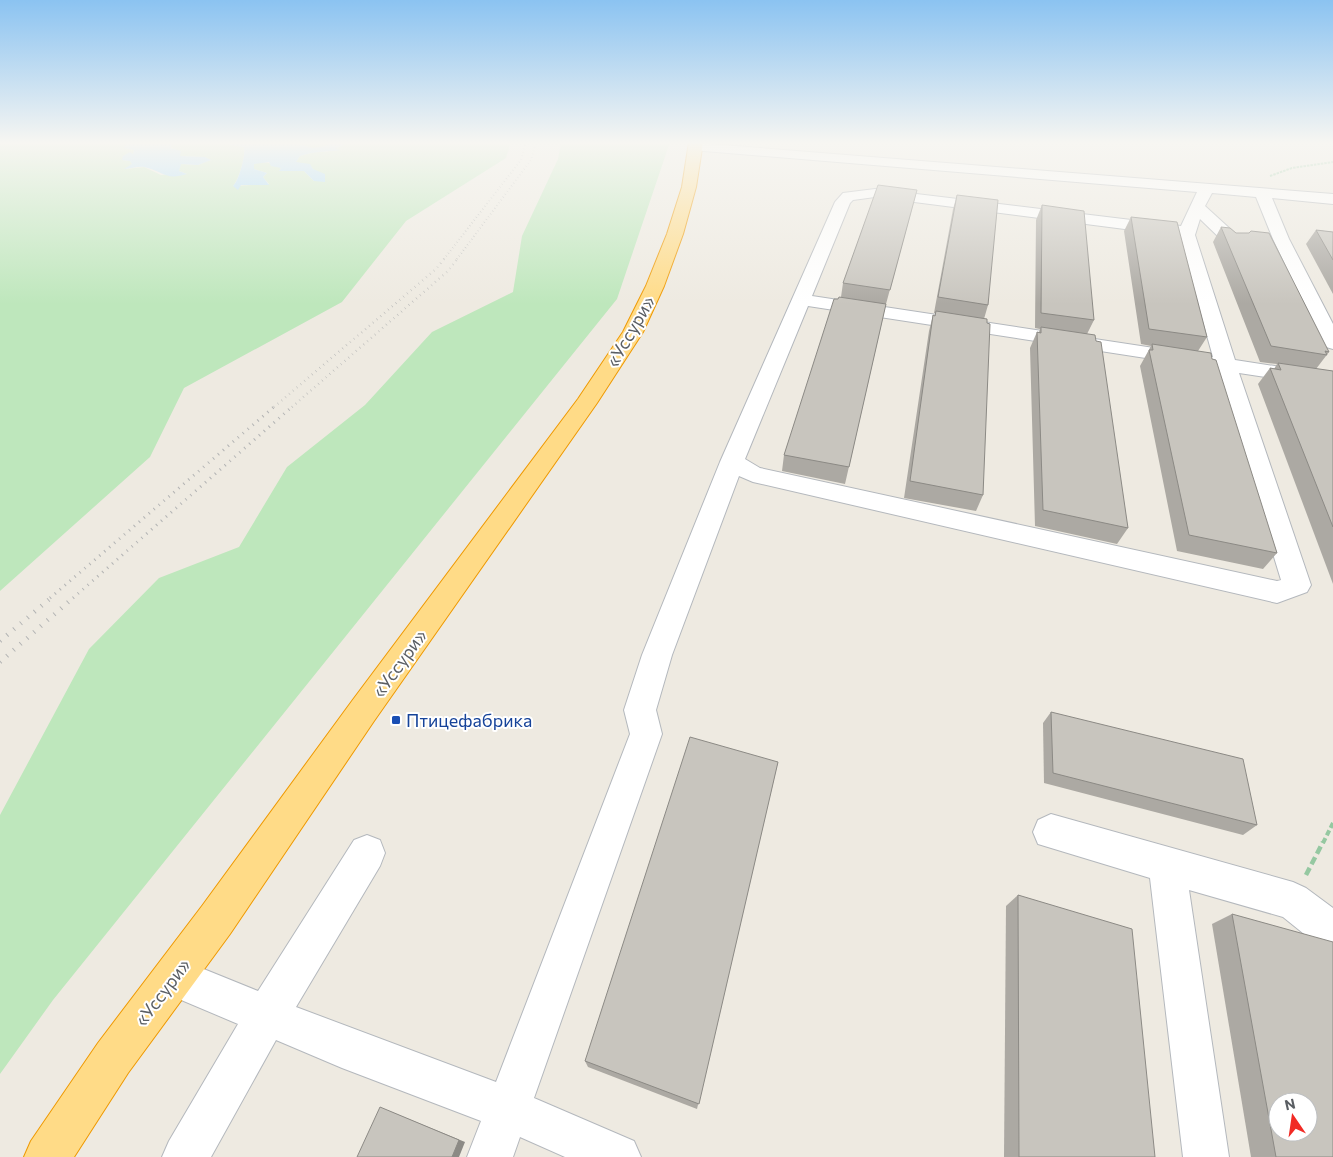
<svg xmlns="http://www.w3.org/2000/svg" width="1333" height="1157" viewBox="0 0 1333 1157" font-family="Commissioner,sans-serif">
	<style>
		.green { fill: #bee7bc }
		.water { fill: #a0daff }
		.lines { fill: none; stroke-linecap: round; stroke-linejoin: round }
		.minor-casing { stroke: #b4b8bd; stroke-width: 2 }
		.highway-casing { stroke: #ef9900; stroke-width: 2 }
		.path-far2 { stroke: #95c8a1; stroke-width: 2; stroke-dasharray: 2.5 1; stroke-linecap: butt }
		.path-far1 { stroke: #95c8a1; stroke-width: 4; stroke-dasharray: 5.5 3; stroke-linecap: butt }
		.path { stroke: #95c8a1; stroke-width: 4.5; stroke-dasharray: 8 4; stroke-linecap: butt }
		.minor { fill: #fff; fill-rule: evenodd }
		.highway { fill: #ffdb87; fill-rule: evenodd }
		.rail-far3 { stroke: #b3b4b4; stroke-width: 2; stroke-dasharray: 0.5 3; stroke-linecap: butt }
		.rail-far2 { stroke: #b3b4b4; stroke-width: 2.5; stroke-dasharray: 0.5 4.5; stroke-linecap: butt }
		.rail-far1 { stroke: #b3b4b4; stroke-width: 3; stroke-dasharray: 1 5.5; stroke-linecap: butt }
		.rail { stroke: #b3b4b4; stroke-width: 4.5; stroke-dasharray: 1 8; stroke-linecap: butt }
		.wall { fill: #aca9a3 }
		.shaded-wall { fill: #8c8a85 }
		.building { fill: #c8c5be; stroke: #8c8a85; fill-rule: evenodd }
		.transit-dot { fill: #1a4fb4; stroke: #fff; stroke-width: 2 }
		.labels { text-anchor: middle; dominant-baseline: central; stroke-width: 4; stroke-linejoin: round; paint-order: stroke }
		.street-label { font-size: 18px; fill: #5a5e63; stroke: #fff }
		.transit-label { font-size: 18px; fill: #164399; stroke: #fff; text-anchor: start }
	</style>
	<rect width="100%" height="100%" fill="#eeeae1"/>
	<g class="green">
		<path d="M0,142H129L127,143L128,149L134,150L133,154L122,160L130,161L132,164L125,169L144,167L161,175L187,174L179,171L180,164L198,165L211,160L204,157L179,156L170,145L180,142H229L227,144L244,147C246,154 239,180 233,186L269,184L263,177L267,173L254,169V164C264,160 272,163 281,168L279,171H304L314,181L313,169L296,162L300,156L318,151L327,152L337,147L313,148L290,142H511L506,158L406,221L342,302L184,388L150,457L0,591Z"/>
		<polygon points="561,142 670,142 617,299 53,1000 0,1074 0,815 89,649 159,578 239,547 287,467 365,405 432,332 513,292 522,236 558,159"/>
	</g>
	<g class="water">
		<path d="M180,142L170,145L171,148L181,151L180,156L205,157L211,160L198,165L181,164L179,171L187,174C165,181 163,171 144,167C139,166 130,169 124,169L132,164L130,161L122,160L123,156L130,152L133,154L134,150L124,148L127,143Z"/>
		<path d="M229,142H290L313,148L326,146L330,143H347L335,149L341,150C325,152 315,151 300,156L296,162L310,164L313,169L325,174V182L314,181L304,171H279L281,168L271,166L269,162L254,164V169L267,173L263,177L269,185H241L238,190L233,186C239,181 246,154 244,147L226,144Z"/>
	</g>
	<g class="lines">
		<g class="minor-casing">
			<g id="minor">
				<path d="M697,143L1333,194V204L1272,198L1289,239L1333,324V349L1326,347L1323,343L1273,239L1256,197L1212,193L1205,206L1240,238L1242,242L1240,246H1228L1200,219L1195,235L1235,360L1333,375V387L1239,373L1311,585L1307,592L1277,603L753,482L739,476L672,655L656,710L662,734L534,1098L634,1141L641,1157H565L520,1137L513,1157H467L481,1121L342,1068L276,1040L211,1157H162L169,1141L238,1024L160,991L154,977L160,963L174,957L258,991L354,840L367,835L380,840L385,853L380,866L296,1007L496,1082L630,734L624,710L642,655L720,462L835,202L843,193L875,189L1181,226L1197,192L692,150L690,147L692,144ZM875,197L1179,236L1213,357L812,296L850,203L853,200ZM808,306L1217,369L1281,580L1277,581L760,468L745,459Z"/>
				<polygon points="1051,814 1293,882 1306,888 1333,908 1333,952 1319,946 1283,917 1189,890 1229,1157 1183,1157 1150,878 1038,844 1033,832 1038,820"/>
			</g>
		</g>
		<g class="highway-casing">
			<polygon id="highway" points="689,142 703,142 696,187 683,234 664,286 643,332 597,403 374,721 230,934 128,1073 74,1157 24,1157 31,1141 98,1043 202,906 352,701 578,399 623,332 646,286 667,234 682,187"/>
		</g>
		<polyline class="path-far2" points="1270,176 1292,168 1333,162"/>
		<polyline class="path-far1" points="1323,843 1333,823"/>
		<polyline class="path" points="1306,875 1323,842"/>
		<use href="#minor" class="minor"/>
		<use href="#highway" class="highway"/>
		<g class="rail-far3">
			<polyline points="444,259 521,160 526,142"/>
			<polyline points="457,259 531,160 536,142"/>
		</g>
		<g class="rail-far2">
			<polyline points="274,407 436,269 445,258"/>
			<polyline points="292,407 448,271 458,258"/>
		</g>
		<g class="rail-far1">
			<polyline points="50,598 275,406"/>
			<polyline points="73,598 293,406"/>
		</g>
		<g class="rail">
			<polyline points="0,641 52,597"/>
			<polyline points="0,662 74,597"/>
		</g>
	</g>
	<g class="wall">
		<polygon points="917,190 886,304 845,484 782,471 784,455 838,299 841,297 843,283"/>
		<polygon points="957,195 988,305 984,319 983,495 976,511 904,498 929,331 933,315 935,316 936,313 934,313 953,209"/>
		<polygon points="1042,205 1094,320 1087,334 1096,341 1128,528 1117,544 1035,526 1030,348 1037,332 1039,332 1040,329 1035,328 1036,220"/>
		<polygon points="1131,217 1207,337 1198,351 1212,359 1277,553 1263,569 1177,551 1140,366 1151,346 1141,344 1124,231"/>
		<polygon points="1221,227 1329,352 1316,369 1333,371 1333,584 1258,384 1270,368 1274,369 1277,364 1260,362 1213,242"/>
		<polygon points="1316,230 1333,232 1333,294 1306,244"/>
		<polygon points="1051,712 1257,825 1243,835 1044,783 1043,723"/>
		<polygon points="778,762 697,1109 588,1067 585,1061"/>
		<polygon points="1018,895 1155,1157 1004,1157 1006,906"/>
		<polygon points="1232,914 1333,1157 1251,1157 1212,924"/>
	</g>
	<polygon class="shaded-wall" points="389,1111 465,1142 459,1157 452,1157"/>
	<g class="building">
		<polygon points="878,185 917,190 890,290 843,283"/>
		<polygon points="957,195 998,200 988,305 938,297"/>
		<polygon points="1042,205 1084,211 1094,320 1041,313"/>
		<polygon points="1131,217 1177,222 1207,337 1149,329"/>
		<polygon points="1221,227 1230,228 1236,233 1249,233 1251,231 1269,233 1329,352 1325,351 1327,355 1271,346"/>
		<polygon points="1316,230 1333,232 1333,260"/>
		<polygon points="839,297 886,304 849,467 784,455 834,299 838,299"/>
		<polygon points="936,311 987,319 987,323 990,324 983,495 910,481 933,315 935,316"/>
		<polygon points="1041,327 1095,335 1096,341 1101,342 1128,528 1043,510 1037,332 1041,333"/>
		<polygon points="1152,344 1211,353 1212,359 1216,360 1277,553 1189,535 1149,350 1153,350"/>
		<polygon points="1278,363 1333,371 1333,527 1270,368 1281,370"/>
		<polygon points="1051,712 1243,759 1257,825 1053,773"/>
		<polygon points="690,737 778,762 699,1104 585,1061"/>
		<polygon points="1018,895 1132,929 1155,1157 1019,1157"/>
		<path d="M1232,914L1333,942V1157H1276ZM1278,1102H1308V1132H1278Z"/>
		<polygon points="380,1107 459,1140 452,1157 357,1157"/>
	</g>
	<linearGradient id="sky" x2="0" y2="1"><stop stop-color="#8bc3f1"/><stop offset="0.47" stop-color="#f7f6f2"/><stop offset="1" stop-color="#f7f6f2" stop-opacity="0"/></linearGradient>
	<rect width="1333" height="304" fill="url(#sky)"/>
	<rect class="transit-dot" x="391" y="715" width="10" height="10" rx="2.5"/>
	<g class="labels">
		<g class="street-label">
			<text transform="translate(630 331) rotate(-60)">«Уссури»</text>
			<text transform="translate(399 663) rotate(-54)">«Уссури»</text>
			<text transform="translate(162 992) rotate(-53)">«Уссури»</text>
		</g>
		<g class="transit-label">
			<text x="406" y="720">Птицефабрика</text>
		</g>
	</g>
	<g transform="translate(1293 1117) rotate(347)"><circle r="24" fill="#ffffff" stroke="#bdbfc1"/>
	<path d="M0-4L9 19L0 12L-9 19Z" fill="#f12a24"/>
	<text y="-8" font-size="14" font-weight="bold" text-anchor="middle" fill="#5a5e63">N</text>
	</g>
</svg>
